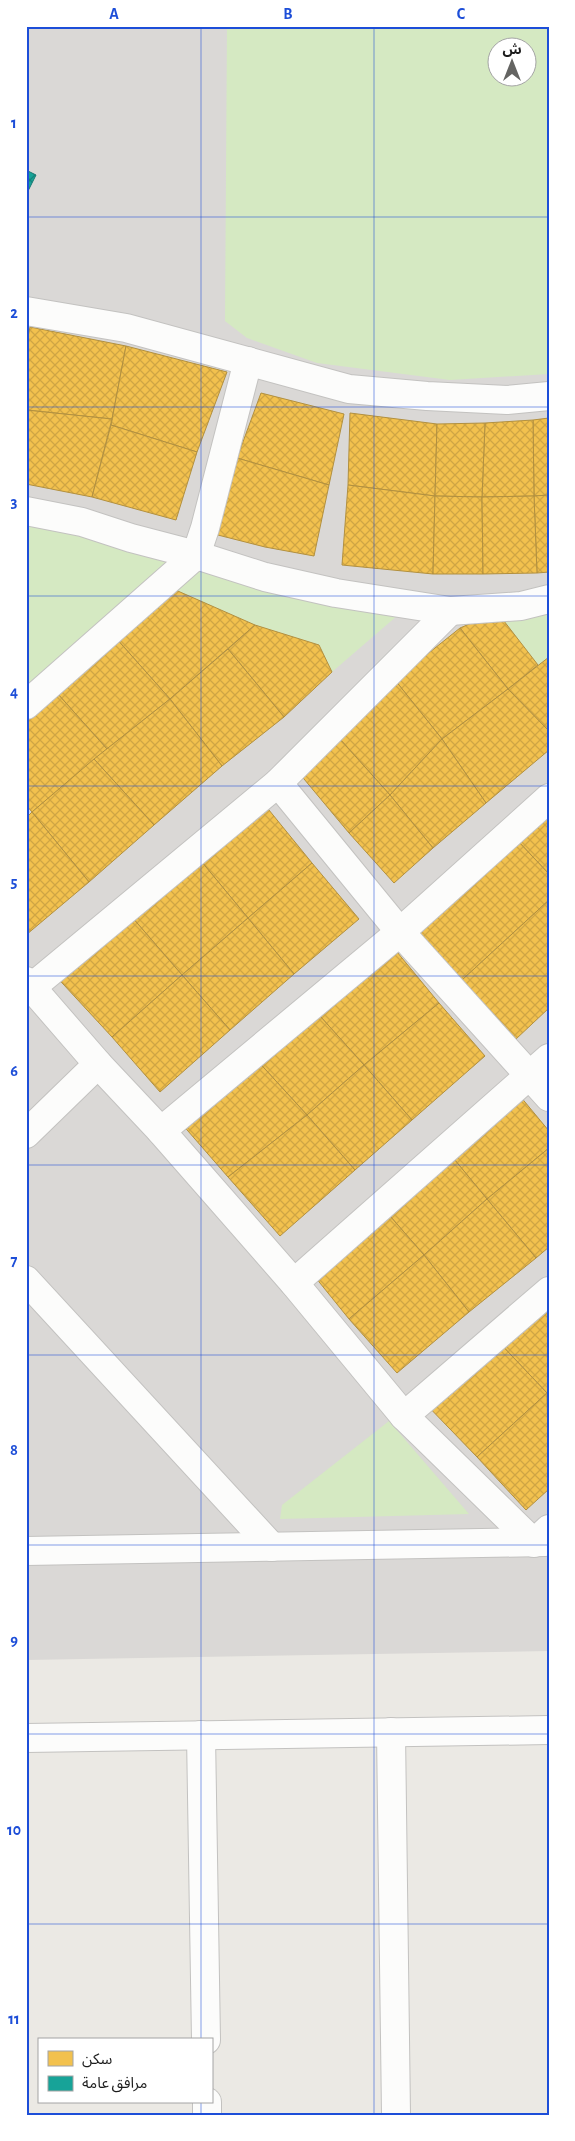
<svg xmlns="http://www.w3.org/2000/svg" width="575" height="2141" viewBox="0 0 575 2141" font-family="'Alegreya Sans','Noto Sans Arabic',sans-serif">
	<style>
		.residential { fill: #dad8d6; fill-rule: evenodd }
		.grass { fill: #d5e9c2; fill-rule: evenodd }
		.homes { fill: url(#homes-cross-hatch); stroke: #b2903f }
		.public { fill: url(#public-cross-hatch); stroke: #187a73 }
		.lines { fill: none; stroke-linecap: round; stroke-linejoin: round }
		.minor-casing { stroke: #c3c2c0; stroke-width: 30 }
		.minor { stroke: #fcfcfb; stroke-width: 28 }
		.grid { fill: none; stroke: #1d4ed8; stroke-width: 1; stroke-opacity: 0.55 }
		.neatline { fill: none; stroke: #1d4ed8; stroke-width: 2 }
		.grid-label { font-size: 16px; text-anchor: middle; font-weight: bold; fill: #1d4ed8 }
	</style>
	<defs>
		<pattern id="homes-cross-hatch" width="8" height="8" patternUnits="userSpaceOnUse" patternTransform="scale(1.25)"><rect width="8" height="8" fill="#f2c14e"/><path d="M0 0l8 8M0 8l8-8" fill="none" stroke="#cfa544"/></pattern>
		<pattern id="public-cross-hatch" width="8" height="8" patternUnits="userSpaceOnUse" patternTransform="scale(1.25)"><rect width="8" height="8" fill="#17a398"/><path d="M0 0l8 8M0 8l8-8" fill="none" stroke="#14847b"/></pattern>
	</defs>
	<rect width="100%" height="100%" fill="#ebe9e4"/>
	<path class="residential" d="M26,26H549V1651L26,1660ZM498,48H528V78H498Z"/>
	<g class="grass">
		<path d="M227,26H549V374L450,380L317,363L247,338L225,321ZM498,48H528V78H498Z"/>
		<polygon points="26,513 176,551 141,588 26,694"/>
		<polygon points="191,544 405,609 332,672 319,645 255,625 171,588"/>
		<polygon points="549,609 549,657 538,665 497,612"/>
		<polygon points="389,1421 469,1514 280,1519 282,1505"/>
	</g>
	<g class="homes">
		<polygon points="30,327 126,346 112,419 26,410 26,347"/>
		<polygon points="126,346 227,372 197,452 111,425"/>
		<polygon points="261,393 344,414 329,485 237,458"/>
		<polygon points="26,410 112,419 92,497 26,484"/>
		<polygon points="350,413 437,424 435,496 348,485"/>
		<polygon points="549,418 549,495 534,496 533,420"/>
		<polygon points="533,420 534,496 482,497 485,423"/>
		<polygon points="485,423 482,497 435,496 437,424"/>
		<polygon points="111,425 197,452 176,520 92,497"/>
		<polygon points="237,458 329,485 314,556 265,547 210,533"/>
		<polygon points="348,485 435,496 433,574 342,565"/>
		<polygon points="549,495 549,572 537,573 534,496"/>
		<polygon points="435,496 482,497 483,574 433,574"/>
		<polygon points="534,496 537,573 483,574 482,497"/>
		<polygon points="171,588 255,625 170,699 115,637"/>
		<polygon points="497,612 538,665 508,689 460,628"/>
		<polygon points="255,625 319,645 332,672 284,717 228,649"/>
		<polygon points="460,628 508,689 442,739 395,680"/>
		<polygon points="115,637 170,699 107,749 57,693"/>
		<polygon points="228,649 284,717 222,766 170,699"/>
		<polygon points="549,657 549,731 508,689"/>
		<polygon points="395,680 442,739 390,795 339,738"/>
		<polygon points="508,689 549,731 549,750 486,803 442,739"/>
		<polygon points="57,693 107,749 32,812 26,805 26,719"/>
		<polygon points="170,699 222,766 154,825 94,759"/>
		<polygon points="339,738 390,795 349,833 299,773"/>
		<polygon points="442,739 486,803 433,848 390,795"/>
		<polygon points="94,759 154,825 89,882 32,812"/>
		<polygon points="390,795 433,848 394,883 349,833"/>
		<polygon points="260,799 312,863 248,918 192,850"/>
		<polygon points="32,812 89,882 26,935 26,818"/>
		<polygon points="549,814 549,874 516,839"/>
		<polygon points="516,839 549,874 549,900 462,980 410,924"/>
		<polygon points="192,850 248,918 182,975 125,909"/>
		<polygon points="312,863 359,919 294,974 248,918"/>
		<polygon points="549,900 549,1008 516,1039 462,980"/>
		<polygon points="125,909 182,975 112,1037 52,972"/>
		<polygon points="248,918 294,974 230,1030 182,975"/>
		<polygon points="388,941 439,1003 364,1065 311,1006"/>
		<polygon points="182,975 230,1030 160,1092 112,1037"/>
		<polygon points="439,1003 485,1056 412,1120 364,1065"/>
		<polygon points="311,1006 364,1065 307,1115 254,1057"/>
		<polygon points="254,1057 307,1115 228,1177 181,1123"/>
		<polygon points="364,1065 412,1120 355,1170 307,1115"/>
		<polygon points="510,1084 549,1131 549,1148 487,1199 440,1142"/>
		<polygon points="307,1115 355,1170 280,1236 228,1177"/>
		<polygon points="440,1142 487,1199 424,1255 376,1200"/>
		<polygon points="549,1148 549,1247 536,1258 487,1199"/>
		<polygon points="487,1199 536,1258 469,1312 424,1255"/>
		<polygon points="376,1200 424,1255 349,1319 303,1262"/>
		<polygon points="424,1255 469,1312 397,1373 349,1319"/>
		<polygon points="549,1289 549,1392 547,1393 494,1337"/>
		<polygon points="494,1337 547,1393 477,1457 422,1400"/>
		<polygon points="547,1393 549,1489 526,1510 477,1457"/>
	</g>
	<polygon class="public" points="26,170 36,175 26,195"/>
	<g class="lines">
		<g class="minor-casing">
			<g id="minor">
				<polyline points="26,311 126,328 349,389 427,396 507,400 549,396"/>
				<polyline points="26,511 82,522 131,538 196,555 265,577 336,593 450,611 521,606 549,599"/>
				<polyline points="26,705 196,555 205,528 248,361"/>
				<polyline points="278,783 400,932 549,1097"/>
				<polyline points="26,981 98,1064 161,1131 294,1283 404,1416 534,1543 549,1529"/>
				<polyline points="32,987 278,783 450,611"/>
				<polyline points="161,1131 400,932 549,798"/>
				<polyline points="26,1134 98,1064"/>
				<polyline points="26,1280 272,1547"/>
				<polyline points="294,1283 549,1058"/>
				<polyline points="404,1416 549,1291"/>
				<polyline points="26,1551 545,1542"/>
				<polyline points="391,1732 396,2115"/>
				<polyline points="201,1735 206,2040"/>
				<polyline points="26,1738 549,1730"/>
				<polyline points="207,2102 207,2115"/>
			</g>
		</g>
		<use href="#minor" class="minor"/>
	</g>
	<path class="grid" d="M201,26V2040M374,26V2115M26,217H549M26,407H549M26,596H549M26,786H549M26,976H549M26,1165H549M26,1355H549M26,1545H549M26,1734H549M26,1924H549M201,2102V2115"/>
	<rect width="575" height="2141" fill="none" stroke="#ffffff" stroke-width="55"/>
	<rect x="38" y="2038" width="175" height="65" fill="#ffffff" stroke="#a4a4a4"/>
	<rect x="48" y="2051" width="25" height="15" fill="#f2c14e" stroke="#a4a4a4"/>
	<text x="82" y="2064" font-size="15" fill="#1c1c1c">سكن</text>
	<rect x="48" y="2076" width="25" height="15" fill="#17a398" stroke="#a4a4a4"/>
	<text x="82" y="2088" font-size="15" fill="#1c1c1c">مرافق عامة</text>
	<g transform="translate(512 62)"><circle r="24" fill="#ffffff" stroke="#a4a4a4"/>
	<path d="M0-4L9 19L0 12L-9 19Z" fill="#646462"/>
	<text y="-8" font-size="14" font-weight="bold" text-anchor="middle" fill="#1c1c1c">ش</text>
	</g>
	<rect x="28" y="28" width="520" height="2086" class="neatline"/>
	<g class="grid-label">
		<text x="114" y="19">A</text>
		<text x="288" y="19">B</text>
		<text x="461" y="19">C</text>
		<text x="14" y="128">1</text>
		<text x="14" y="318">2</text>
		<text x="14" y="507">3</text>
		<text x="14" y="697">4</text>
		<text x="14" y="887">5</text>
		<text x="14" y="1076">6</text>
		<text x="14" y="1266">7</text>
		<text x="14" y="1455">8</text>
		<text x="14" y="1645">9</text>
		<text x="14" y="1835">10</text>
		<text x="14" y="2024">11</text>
	</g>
</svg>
